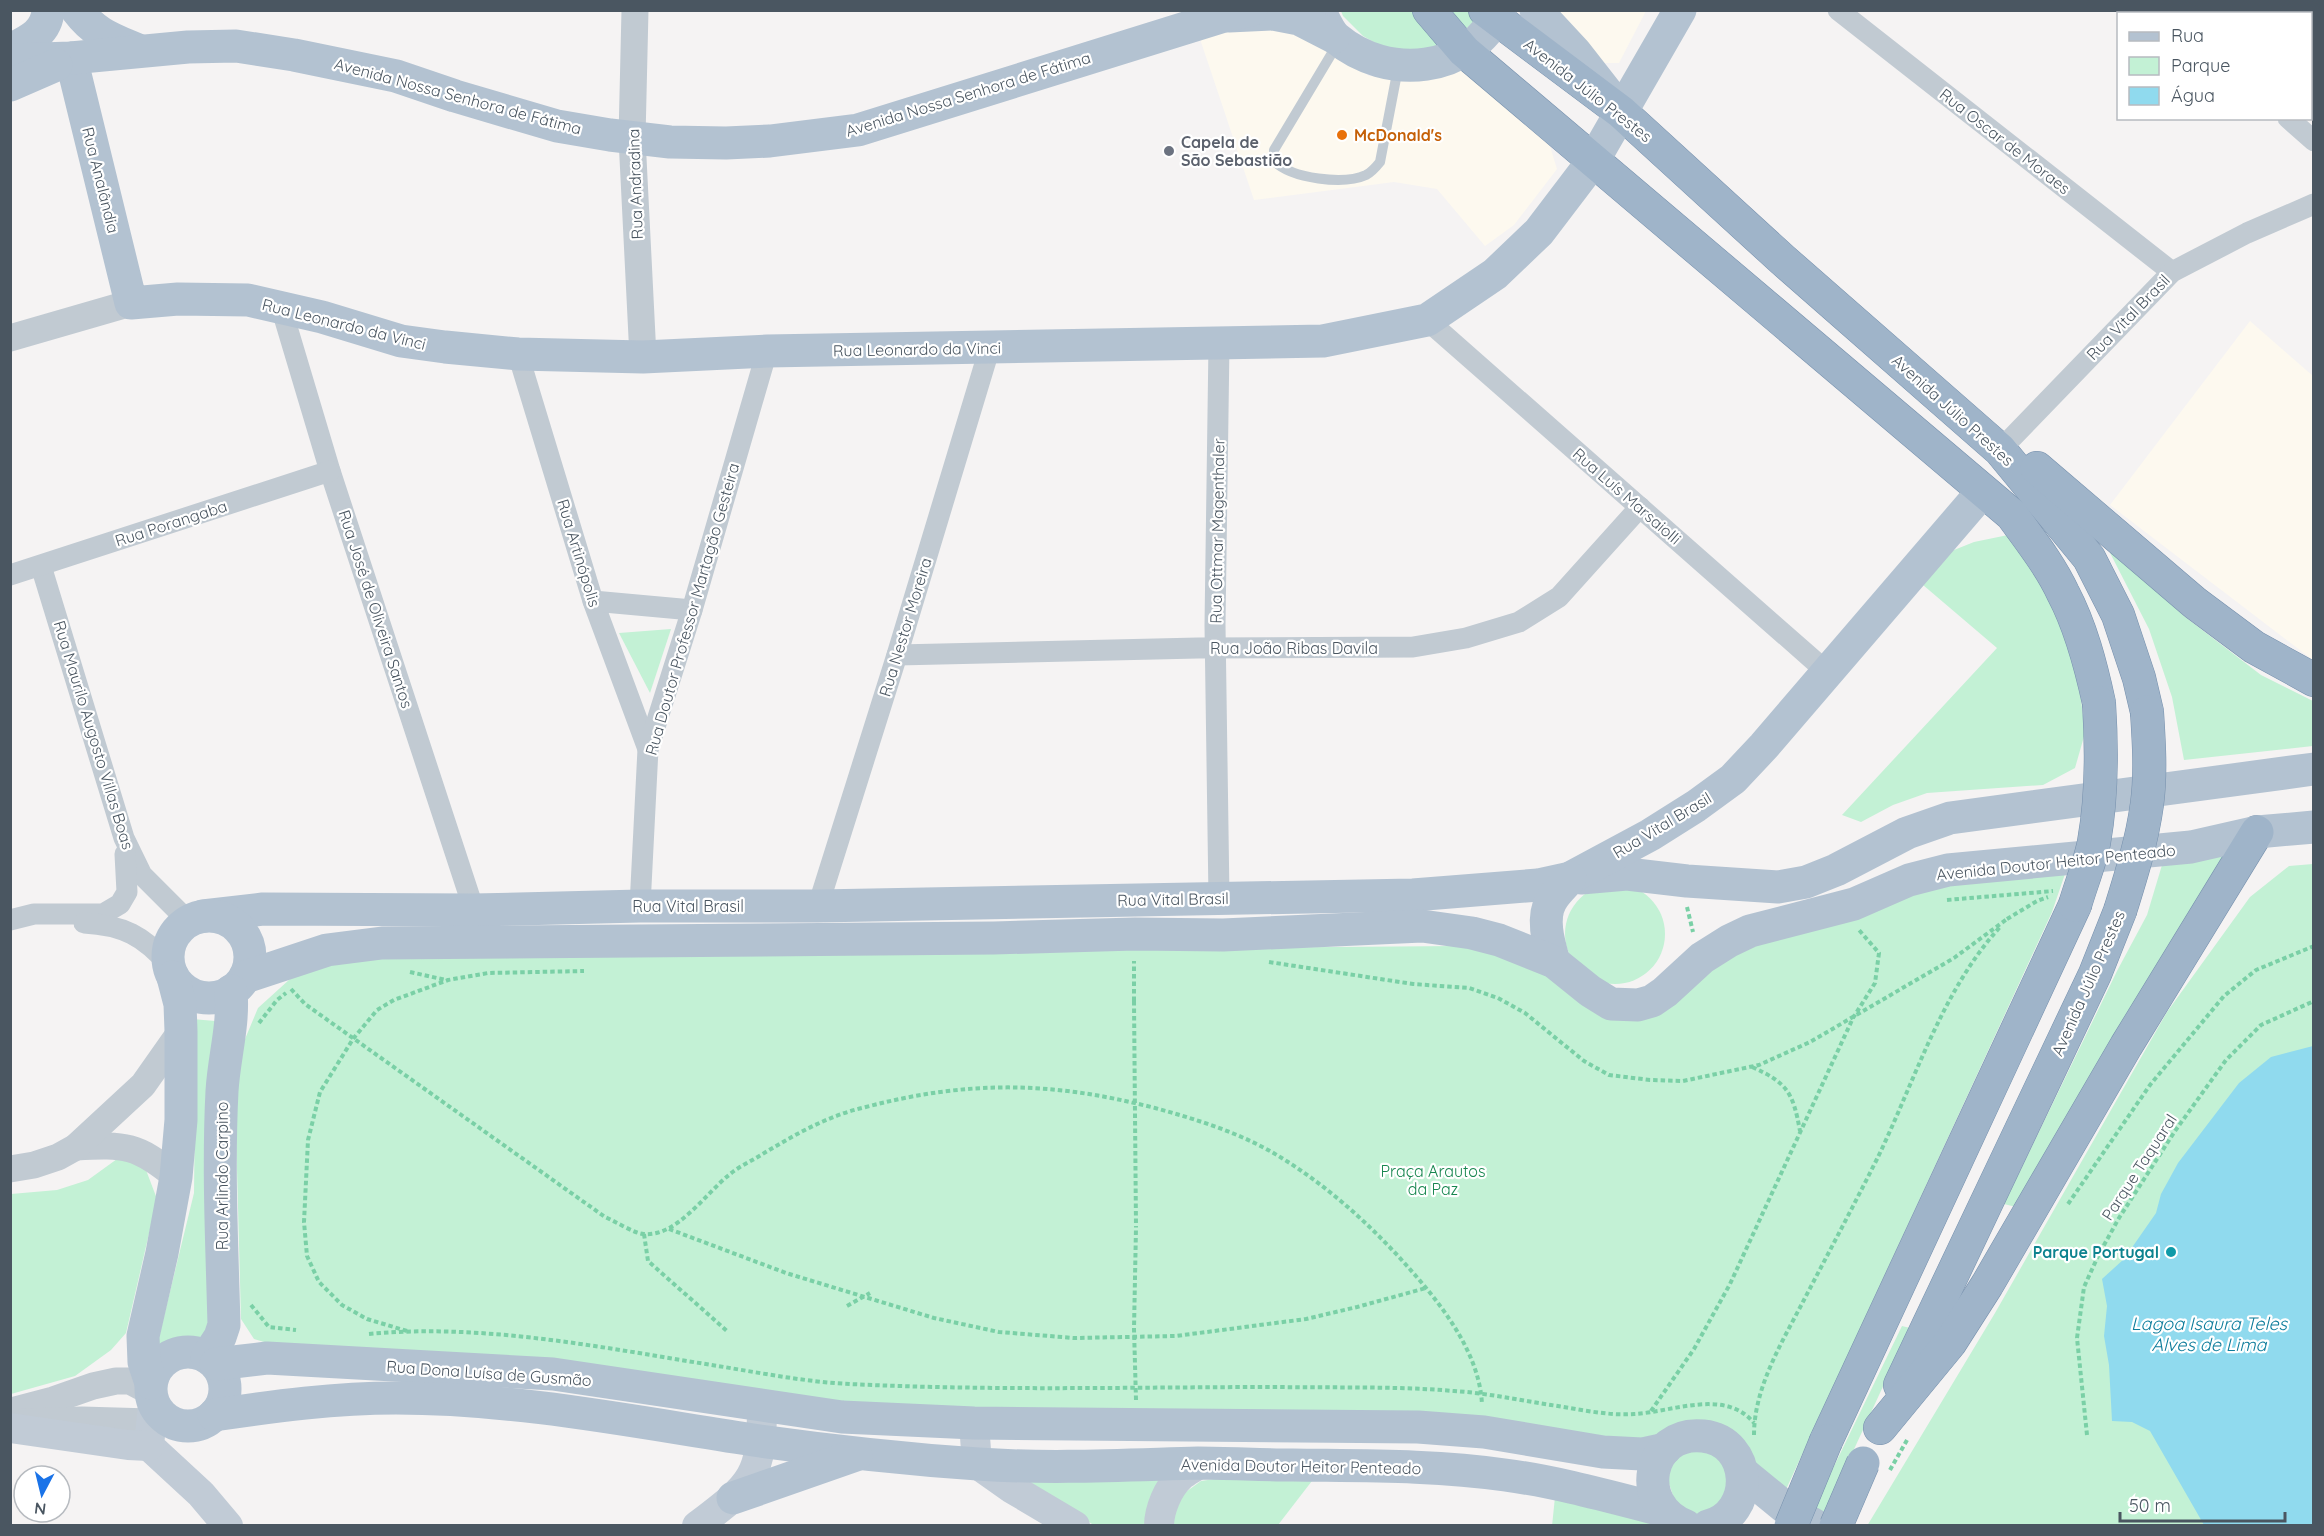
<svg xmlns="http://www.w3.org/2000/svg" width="2324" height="1536" viewBox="0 0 2324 1536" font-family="Quicksand,sans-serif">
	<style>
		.commercial { fill: #fdf9ef }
		.green { fill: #c3f1d5 }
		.water { fill: #90daee }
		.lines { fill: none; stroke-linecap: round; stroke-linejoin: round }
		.trunk-casing { stroke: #7690ad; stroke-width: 34 }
		.path { stroke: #7ad0a6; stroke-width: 4; stroke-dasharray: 4.5 3; stroke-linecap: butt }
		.service { stroke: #c1cad2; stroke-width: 10 }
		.minor { stroke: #c1cad2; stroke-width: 21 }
		.tertiary { stroke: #c1cad2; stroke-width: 27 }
		.secondary { stroke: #c1cbd6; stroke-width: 30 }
		.primary { stroke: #b3c2d1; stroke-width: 33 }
		.trunk { stroke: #9fb4c9; stroke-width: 33 }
		.trunk-bridge-casing { stroke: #7690ad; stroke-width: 34; stroke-linecap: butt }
		.path-bridge { stroke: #7ad0a6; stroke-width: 4; stroke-dasharray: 4.5 3; stroke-linecap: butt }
		.trunk-bridge { stroke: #9fb4c9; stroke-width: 33 }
		.food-dot { fill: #e8710a; stroke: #fff; stroke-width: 2 }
		.worship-dot { fill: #6b7280; stroke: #fff; stroke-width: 2 }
		.culture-dot { fill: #0f9aa8; stroke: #fff; stroke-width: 2 }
		.labels { text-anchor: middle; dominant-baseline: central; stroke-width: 4.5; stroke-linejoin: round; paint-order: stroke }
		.street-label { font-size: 16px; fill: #4a5661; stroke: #fff }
		.food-label { font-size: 16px; font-weight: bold; fill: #c56008; stroke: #fff; text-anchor: start }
		.worship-label { font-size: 16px; font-weight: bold; fill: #5b616d; stroke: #fff; text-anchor: start }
		.park-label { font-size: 16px; fill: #17864f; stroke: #fff }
		.culture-label { font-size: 16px; font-weight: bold; fill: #0d838f; stroke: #fff; text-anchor: end }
		.water-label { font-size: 18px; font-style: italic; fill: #0c7c9b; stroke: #fff }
	</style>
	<rect width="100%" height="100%" fill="#f5f3f3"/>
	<g class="commercial">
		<polygon points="1546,11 1646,11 1619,63 1598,63"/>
		<polygon points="1265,20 1315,39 1369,76 1426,77 1458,68 1548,140 1557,169 1514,225 1485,246 1437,189 1394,182 1254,200 1200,39"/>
		<polygon points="2250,321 2313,376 2313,660 2110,505"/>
	</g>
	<g class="green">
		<polygon points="1341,11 1486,11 1444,48 1388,50 1363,36 1343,16"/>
		<polygon points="2008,535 2034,572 2065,632 2079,683 2085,733 2075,768 2043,785 1927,793 1893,805 1861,822 1842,815 1997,648 1916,579 1944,554 1974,542"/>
		<polygon points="2106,545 2184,616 2261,675 2313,701 2313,746 2184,760 2172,697 2149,629"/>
		<polygon points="671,629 650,693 619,633"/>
		<polygon points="2226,853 2016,1207 2004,1204 2117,971 2147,915 2165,855"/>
		<polygon points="2313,864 2313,1525 1867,1526 1995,1313 2167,1012 2250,897 2289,866"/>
		<polygon points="2066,871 2052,912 1783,1496 1757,1467 1659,1439 901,1408 274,1345 254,1339 241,1319 235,1094 240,1051 258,1008 290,979 329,960 382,954 1458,946 1536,965 1599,1012 1720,957 1946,883"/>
		<circle cx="1615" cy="934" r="50"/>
		<polygon points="192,1019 227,1022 215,1327 206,1340 156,1349 194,1193 195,1104"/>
		<polygon points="117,1159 137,1162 146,1170 157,1199 126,1333 111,1350 75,1376 11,1394 11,1194 57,1190 88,1180"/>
		<polygon points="1902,1326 1910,1328 1819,1525 1805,1526"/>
		<polygon points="1680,1446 1729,1456 1730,1507 1681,1519 1662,1463"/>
		<polygon points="1012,1470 1167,1475 1153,1499 1144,1525 1095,1526"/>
		<polygon points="1234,1476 1315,1477 1278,1525 1170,1525 1183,1494 1201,1481"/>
		<polygon points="1555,1497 1673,1526 1552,1526"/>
	</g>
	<polygon class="water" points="2313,1046 2313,1525 2204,1525 2150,1431 2132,1422 2112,1421 2109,1365 2104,1336 2107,1306 2102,1279 2124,1259 2156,1213 2161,1194 2178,1163 2239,1083 2271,1057"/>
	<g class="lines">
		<g class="trunk-casing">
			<g id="trunk">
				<path d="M1429,10L1464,51L2012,515C2030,540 2050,565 2063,593C2081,627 2091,666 2099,703"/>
				<polyline points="1485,10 1621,112 1783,260 2000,450 2089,558 2118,615 2139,678 2147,712"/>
				<polyline points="2037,468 2195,603 2254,647 2314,680"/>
				<polyline points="1900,1385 2095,974 2120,911"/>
				<polyline points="1880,1428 1950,1343 1987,1285 2126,1046 2257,832"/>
				<polyline points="1826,1441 2075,905"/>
			</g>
		</g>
		<g class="path">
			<polyline points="1947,900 2053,891"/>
			<polyline points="1687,907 1693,932"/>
			<polyline points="2007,919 2037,901 2048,897"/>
			<polyline points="1269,962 1413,984 1469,988 1498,998 1525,1013 1584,1061 1609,1075 1650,1080 1683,1081 1759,1065 1810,1042 1954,958 2007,919"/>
			<polyline points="410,972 446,980"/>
			<path d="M291,989L305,1004L605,1217C615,1221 635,1234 644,1234C677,1237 706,1193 729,1175C737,1168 747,1163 756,1158C789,1138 824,1117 862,1108C967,1080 1050,1081 1155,1108C1195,1119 1234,1131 1270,1151C1322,1181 1368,1222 1408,1267C1441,1304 1480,1353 1482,1405"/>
			<polyline points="1134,1001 1134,961"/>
			<polyline points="259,1023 277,1000 286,993"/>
			<path d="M1752,1067C1788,1083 1793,1093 1800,1131"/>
			<polyline points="2068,1204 2150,1085 2224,996 2256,970 2314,946"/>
			<polyline points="669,1229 786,1273 934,1318 999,1332 1074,1338 1176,1336 1306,1319 1357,1307 1426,1288"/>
			<polyline points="644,1234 648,1261 727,1331"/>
			<polyline points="251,1305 269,1327 296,1330"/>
			<polyline points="847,1306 870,1293"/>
			<polyline points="407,1331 367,1319 342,1305 319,1282 307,1256 304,1222 308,1140 320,1092 353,1039 377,1010 394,1000 448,980 488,973 584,971"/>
			<path d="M369,1334C485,1323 604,1348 718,1366C761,1373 806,1382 850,1384C992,1391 1136,1387 1278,1387C1337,1388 1395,1386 1454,1391C1486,1393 1519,1400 1551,1405C1578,1409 1607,1416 1634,1414C1673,1412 1725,1388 1754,1423"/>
			<polyline points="1136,1400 1134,1329 1136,1227"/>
			<polyline points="1651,1411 1694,1349 1730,1284 1853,1018 1875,983 1879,953 1859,930"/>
			<path d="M1754,1435C1754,1386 1784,1339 1806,1296C1830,1250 1854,1205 1877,1159C1915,1081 1941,992 2000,927"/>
			<polyline points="2087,1435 2077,1338 2084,1287 2099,1254 2119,1218 2175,1131 2226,1060 2261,1025 2314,1001"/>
			<polyline points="1890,1470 1907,1440"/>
		</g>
		<path class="service" d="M1338,43L1274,150V161C1292,179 1344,185 1366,175C1372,172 1376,167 1380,162L1398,68"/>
		<g class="minor">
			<polyline points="1838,10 2172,272"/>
			<polyline points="2162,10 2165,14"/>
			<polyline points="2288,118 2314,141"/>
			<polyline points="281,307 330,471 474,910"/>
			<polyline points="1427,320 1827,672"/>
			<polyline points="518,354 593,601 648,749"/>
			<polyline points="2000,450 2172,272 2247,233 2314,204"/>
			<polyline points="41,566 124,838 142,875 181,914 185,923"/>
			<polyline points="10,575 330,471"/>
			<polyline points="593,601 692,610"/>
			<polyline points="897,655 1198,648 1413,647 1466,638 1519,622 1559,597 1640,507"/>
			<polyline points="1219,898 1215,625 1219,343"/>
			<polyline points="640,906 648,749 692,610 767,351"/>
			<polyline points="818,906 897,655 990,347"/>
			<polyline points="10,920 34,914 103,914 120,904 127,892 125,854"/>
			<path d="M84,923C123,925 144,936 169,965"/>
		</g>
		<g class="tertiary">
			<polyline points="635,10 632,138 643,357"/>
			<polyline points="10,338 131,303"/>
			<path d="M76,1147C125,1144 138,1145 176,1177"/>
			<polyline points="10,1169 34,1165 58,1157 76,1147 143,1085 181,1031"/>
			<polyline points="15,1410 53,1400 93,1386 116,1381 130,1381 151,1392"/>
			<polyline points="24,1422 82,1420 150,1422 167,1419"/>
		</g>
		<g class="secondary">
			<polyline points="153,1404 149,1446 201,1494 228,1526"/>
			<polyline points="974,1423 977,1464 1011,1488 1075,1526"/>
			<polyline points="10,1428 128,1445 149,1446"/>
			<path d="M697,1526C752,1484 762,1478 762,1407"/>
			<path d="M1159,1526C1159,1510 1168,1488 1180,1477C1185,1472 1194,1468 1200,1463"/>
		</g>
		<g class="primary">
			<path d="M77,10C95,34 112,39 138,50"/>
			<path d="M1319,10C1324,19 1329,32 1336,38C1387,81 1470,74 1500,10"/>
			<polyline points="1536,10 1575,52 1611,98"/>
			<polyline points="1229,16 1273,14 1299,19 1334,37"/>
			<path d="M10,50C28,41 47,33 48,10"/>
			<polyline points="71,58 131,303 178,299 248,300 322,317 401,341 445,347 518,354 643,357 767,351 1323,341 1427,320 1495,274 1539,232 1593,161 1680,10"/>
			<polyline points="10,60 71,58 188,47 236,46 294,55 396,76 455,96 557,126 610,135 670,142 726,143 770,141 858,130 1224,16 1251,10"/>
			<polyline points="10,85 56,65"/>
			<polyline points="1581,878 1627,874 1687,881 1778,887 1806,882 1836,870 1907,833 1950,818 2314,769"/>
			<polyline points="203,916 263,909 474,910 640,906 818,906 1413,895 1538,885 1570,878 1650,835 1696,806 1733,779 1764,746 1983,491"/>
			<circle cx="209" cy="957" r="41"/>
			<path d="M1554,962C1549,944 1541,919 1551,901C1555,893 1564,885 1570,878"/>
			<polyline points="245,977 327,950 382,943 994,938 1135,934 1223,935 1422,926 1472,933 1499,940 1554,962 1590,991 1611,1004 1638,1005 1652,1001 1665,992 1702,958 1729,941 1750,931 1854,904 1909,880 1948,870 2191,847 2257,832 2314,827"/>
			<circle cx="188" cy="1389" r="37"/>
			<path d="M207,1357L220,1337L224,1325C222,1247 218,1169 222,1091C224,1057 234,1025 231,991"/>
			<polyline points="216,1364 267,1358 553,1374 842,1417 974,1423 1418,1427 1484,1432 1603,1452 1642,1454 1665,1449"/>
			<polyline points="151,1383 144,1362 143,1336 162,1253 176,1177 181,1120 181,1031 180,1004 173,977"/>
			<path d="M214,1415C275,1406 335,1398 396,1398C518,1398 640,1423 760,1441C832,1451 905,1459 978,1464C1051,1469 1125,1465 1198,1463C1229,1463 1261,1465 1293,1465C1364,1466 1435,1465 1505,1475C1558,1482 1611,1497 1662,1510"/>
			<polyline points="1743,1473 1787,1509 1816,1526"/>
			<polyline points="733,1498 856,1455"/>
			<path d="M1686,1526C1633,1506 1647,1430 1703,1436C1753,1441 1756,1514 1708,1526"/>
		</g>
		<use href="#trunk" class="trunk"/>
		<g class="trunk-bridge-casing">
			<g id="trunk-bridge">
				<path d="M2075,905C2081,884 2090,863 2094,842C2102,797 2102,749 2099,703"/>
				<path d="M2120,911C2131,876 2142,841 2147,804C2151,774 2149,743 2147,712"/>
				<polyline points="1791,1526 1826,1441"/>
				<polyline points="1836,1526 1863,1463"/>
			</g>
		</g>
		<polyline class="path-bridge" points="1134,1001 1136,1227"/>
		<use href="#trunk-bridge" class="trunk-bridge"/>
	</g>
	<circle class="food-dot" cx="1342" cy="135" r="6"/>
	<circle class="worship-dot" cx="1169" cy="151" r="6"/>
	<circle class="culture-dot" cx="2171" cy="1252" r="6"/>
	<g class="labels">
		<g class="street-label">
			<text transform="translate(1588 90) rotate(38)">Avenida Júlio Prestes</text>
			<text transform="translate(968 94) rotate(-17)">Avenida Nossa Senhora de Fátima</text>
			<text transform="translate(458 96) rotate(15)">Avenida Nossa Senhora de Fátima</text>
			<text transform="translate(2005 141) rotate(38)">Rua Oscar de Moraes</text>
			<text transform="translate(101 180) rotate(76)">Rua Analândia</text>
			<text transform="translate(635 184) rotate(-92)">Rua Andradina</text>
			<text transform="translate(2128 317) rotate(-46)">Rua Vital Brasil</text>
			<text transform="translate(344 324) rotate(14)">Rua Leonardo da Vinci</text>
			<text transform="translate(917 349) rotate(-1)">Rua Leonardo da Vinci</text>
			<text transform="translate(1953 410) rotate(42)">Avenida Júlio Prestes</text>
			<text transform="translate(1627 496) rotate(41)">Rua Luís Marsaiolli</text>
			<text transform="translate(171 523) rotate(-18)">Rua Porangaba</text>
			<text transform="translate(1217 531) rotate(-89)">Rua Ottmar Magenthaler</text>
			<text transform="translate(579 553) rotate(73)">Rua Artinópolis</text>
			<text transform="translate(376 609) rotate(72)">Rua José de Oliveira Santos</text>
			<text transform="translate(692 609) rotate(-74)">Rua Doutor Professor Martagão Gesteira</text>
			<text transform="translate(905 627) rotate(-73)">Rua Nestor Moreira</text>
			<text x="1294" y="648">Rua João Ribas Davila</text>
			<text transform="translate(94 735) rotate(73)">Rua Maurilo Augosto Villas Boas</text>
			<text transform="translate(1662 825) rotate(-31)">Rua Vital Brasil</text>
			<text transform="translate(2056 862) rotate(-6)">Avenida Doutor Heitor Penteado</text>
			<text transform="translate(1173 899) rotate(-1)">Rua Vital Brasil</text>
			<text x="688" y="906">Rua Vital Brasil</text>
			<text transform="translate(2088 983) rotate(-66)">Avenida Júlio Prestes</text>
			<text transform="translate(2139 1167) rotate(-57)">Parque Taquaral</text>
			<text transform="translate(222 1176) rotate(-90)">Rua Arlindo Carpino</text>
			<text transform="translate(489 1373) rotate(4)">Rua Dona Luísa de Gusmão</text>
			<text transform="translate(1301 1466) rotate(1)">Avenida Doutor Heitor Penteado</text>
		</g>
		<g class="food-label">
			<text x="1354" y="135">McDonald's</text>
		</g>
		<g class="worship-label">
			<text x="1181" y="142">Capela de<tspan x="1181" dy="18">São Sebastião</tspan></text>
		</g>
		<g class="park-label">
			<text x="1433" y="1171">Praça Arautos<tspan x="1433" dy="18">da Paz</tspan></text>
		</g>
		<g class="culture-label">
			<text x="2159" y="1252">Parque Portugal</text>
		</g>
		<g class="water-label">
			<text x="2209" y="1323">Lagoa Isaura Teles<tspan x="2209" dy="21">Alves de Lima</tspan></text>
		</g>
	</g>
	<rect width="2324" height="1536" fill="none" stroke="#4a5661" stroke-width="24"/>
	<rect x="2117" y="12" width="195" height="108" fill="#ffffff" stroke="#b7bbc0" stroke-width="1.5"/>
	<rect x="2129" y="32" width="30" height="9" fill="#b3c2d1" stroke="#b7bbc0" stroke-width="1.5"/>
	<text x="2171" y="42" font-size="18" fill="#4a5661">Rua</text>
	<rect x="2129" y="57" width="30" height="18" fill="#c3f1d5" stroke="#b7bbc0" stroke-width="1.5"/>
	<text x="2171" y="72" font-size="18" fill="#4a5661">Parque</text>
	<rect x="2129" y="87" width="30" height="18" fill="#90daee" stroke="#b7bbc0" stroke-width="1.5"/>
	<text x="2171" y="102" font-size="18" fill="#4a5661">Água</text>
	<g transform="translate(42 1494) rotate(187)"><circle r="28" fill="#ffffff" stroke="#b7bbc0" stroke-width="1.5"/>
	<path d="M0-4.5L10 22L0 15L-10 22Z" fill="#1a73e8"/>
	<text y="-9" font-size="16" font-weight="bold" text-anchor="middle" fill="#4a5661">N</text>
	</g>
	<path d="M2120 1512v9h165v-9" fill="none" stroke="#4a5661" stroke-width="3"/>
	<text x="2129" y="1512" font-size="18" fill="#4a5661" stroke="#ffffff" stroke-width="4.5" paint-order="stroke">50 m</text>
</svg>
